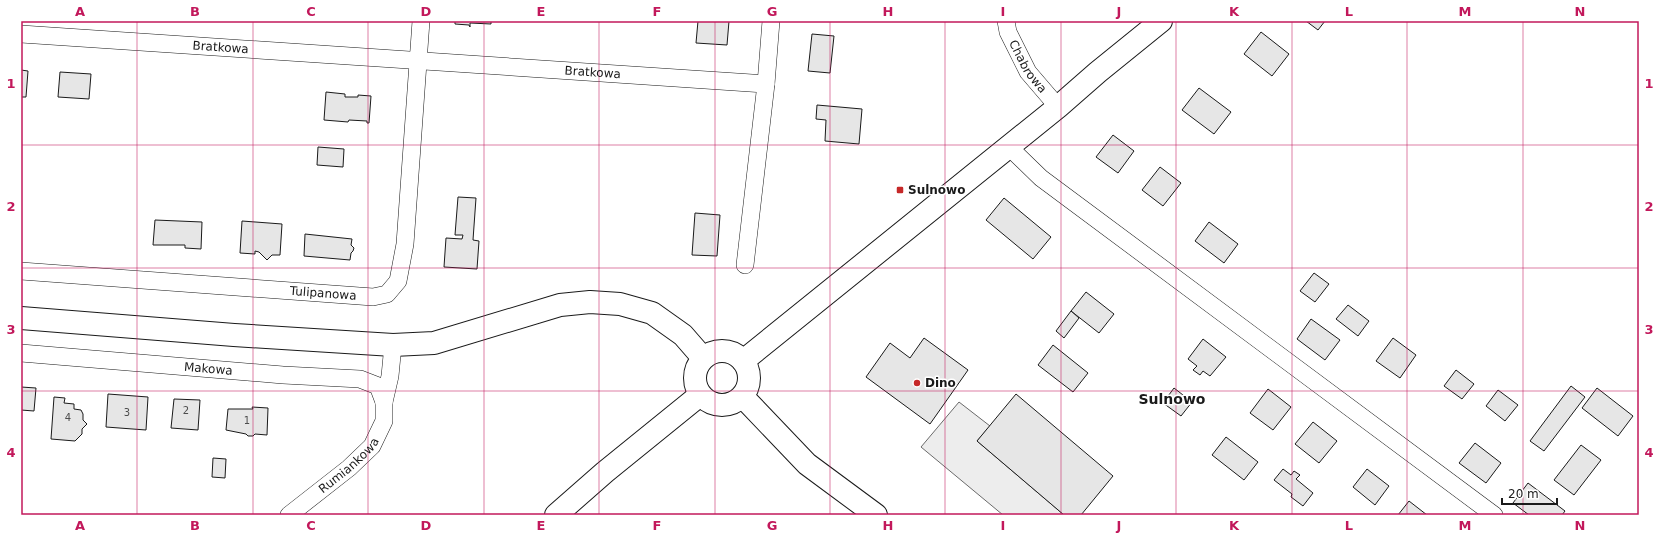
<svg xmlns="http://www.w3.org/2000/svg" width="1660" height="536" viewBox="0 0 1660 536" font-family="'DejaVu Sans',sans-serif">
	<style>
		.built { fill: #ededed; stroke: #6a6a6a }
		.building { fill: #e6e6e6; stroke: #1a1a1a }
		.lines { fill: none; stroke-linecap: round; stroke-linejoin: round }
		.street-casing { stroke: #1a1a1a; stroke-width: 18 }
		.secondary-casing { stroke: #1a1a1a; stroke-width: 24 }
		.street { stroke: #fff; stroke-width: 17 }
		.secondary { stroke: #fff; stroke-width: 22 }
		.grid { fill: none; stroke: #c2185b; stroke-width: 1; stroke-opacity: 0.55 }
		.poi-dot { fill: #c62828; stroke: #fff; stroke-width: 1.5 }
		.labels { text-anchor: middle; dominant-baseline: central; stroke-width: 3; stroke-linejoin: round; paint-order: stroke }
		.number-label { font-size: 10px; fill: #4d4d4d }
		.street-label { font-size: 12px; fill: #1a1a1a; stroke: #fff }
		.poi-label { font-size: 12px; font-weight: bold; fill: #1a1a1a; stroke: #fff; text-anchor: start }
		.quarter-label { font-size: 14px; font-weight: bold; fill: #1a1a1a; stroke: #fff }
		.neatline { fill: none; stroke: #c2185b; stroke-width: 1.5 }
		.grid-label { font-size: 13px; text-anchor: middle; font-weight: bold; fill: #c2185b }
	</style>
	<rect width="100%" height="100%" fill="#fff"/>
	<polygon class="built" points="959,402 990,426 977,441 1064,515 1003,515 921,447"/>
	<g class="building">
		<polygon points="455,21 491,21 491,24 470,23 470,27 469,25 455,24"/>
		<polygon points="698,21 729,21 727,45 696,43"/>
		<polygon points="1306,21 1325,21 1318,30"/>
		<polygon points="1261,32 1289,54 1272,76 1244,54"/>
		<polygon points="812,34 834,36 830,73 808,71"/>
		<polygon points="21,70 28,71 26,97 21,97"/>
		<polygon points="60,72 91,74 89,99 58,97"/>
		<polygon points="1199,88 1231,112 1214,134 1182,110"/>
		<polygon points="326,92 345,94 345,97 358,97 358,95 371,96 369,123 367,123 367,121 349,120 348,122 324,120"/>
		<polygon points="817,105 862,109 859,144 825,141 826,120 816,119"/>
		<polygon points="1113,135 1134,151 1118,173 1096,157"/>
		<polygon points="318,147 344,149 343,167 317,165"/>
		<polygon points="1160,167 1181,183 1163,206 1142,190"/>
		<polygon points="458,197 476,198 473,240 479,241 477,269 444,267 446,238 462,239 463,235 455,235"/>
		<polygon points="1004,198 1051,237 1033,259 986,220"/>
		<polygon points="695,213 720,215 717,256 692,255"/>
		<polygon points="155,220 202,222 201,249 185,248 185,245 153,245"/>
		<polygon points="242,221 282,224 280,255 272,255 267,260 259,252 255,251 255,254 240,253"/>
		<polygon points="1209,222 1238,244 1224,263 1195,241"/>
		<polygon points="305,234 352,239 351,245 354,248 353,251 351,253 350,260 304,256"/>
		<polygon points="1314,273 1329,284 1315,302 1300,291"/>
		<polygon points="1086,292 1114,314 1099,333 1071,311"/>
		<polygon points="1348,305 1369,321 1358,336 1336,319"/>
		<polygon points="1071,311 1079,318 1064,338 1056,331"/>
		<polygon points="1311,319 1340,340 1325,360 1297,339"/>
		<polygon points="924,338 968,370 930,424 866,377 890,343 910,358"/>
		<polygon points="1393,338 1416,355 1400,378 1376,361"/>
		<polygon points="1203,339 1226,357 1210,376 1203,371 1200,375 1193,370 1197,366 1188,359"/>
		<polygon points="1053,345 1088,373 1073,392 1038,365"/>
		<polygon points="1456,370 1474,384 1462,399 1444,386"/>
		<polygon points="1571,386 1585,397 1544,451 1530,441"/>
		<polygon points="21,387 36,388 34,411 21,410"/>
		<polygon points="1174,388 1192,402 1181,416 1163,403"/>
		<polygon points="1597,388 1633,416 1618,436 1582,408"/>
		<polygon points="1268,389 1291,407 1273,430 1250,413"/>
		<polygon points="1498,390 1518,405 1505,421 1486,406"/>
		<polygon points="108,394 148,397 146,430 106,427"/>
		<polygon points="1016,394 1113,476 1081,515 1064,515 977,441"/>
		<polygon points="54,397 65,398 64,403 74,404 74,409 81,410 83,414 83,420 87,424 82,429 82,434 75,441 51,439"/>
		<polygon points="174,399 200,400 198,430 171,428"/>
		<polygon points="252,407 268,408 267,435 255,434 253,436 248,436 246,434 226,430 228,409 253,409"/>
		<polygon points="1313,422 1337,441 1319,463 1295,444"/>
		<polygon points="1226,437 1258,462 1244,480 1212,455"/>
		<polygon points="1475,443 1501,463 1486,483 1459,463"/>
		<polygon points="1581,445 1601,460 1574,495 1554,480"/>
		<polygon points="213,458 226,459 225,478 212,477"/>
		<polygon points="1283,469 1291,475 1294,471 1300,475 1296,479 1313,493 1303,506 1291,497 1292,494 1274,480"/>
		<polygon points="1367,469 1389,486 1375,505 1353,487"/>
		<polygon points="1528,483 1565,511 1562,515 1529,515 1513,503"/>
		<polygon points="1409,501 1427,515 1398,515"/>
	</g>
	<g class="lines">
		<g class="street-casing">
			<g id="street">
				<path id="s1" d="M1006,21L1008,32L1028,72L1058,107"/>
				<path id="s2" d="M21,34L766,84"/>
				<polyline points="1008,146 1041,178 1494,515"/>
				<polyline points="745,265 766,84 771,21"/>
				<path id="s3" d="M21,271L373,297L387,294L398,281L405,244L421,21"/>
				<path id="s4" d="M21,353L283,375L360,379L378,386L384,402"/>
				<path id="s5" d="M289,515L349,468L372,446L384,421V402L390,376L393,345"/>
			</g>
		</g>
		<g class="secondary-casing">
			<g id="secondary">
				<polyline points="21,318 234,335 393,345 434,343 560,305 590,302 620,304 652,313 683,335 703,358"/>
				<circle cx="722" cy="378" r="27"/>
				<polyline points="743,361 1058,107 1098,72 1161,21"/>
				<polyline points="743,397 807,464 876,515"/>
				<polyline points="556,515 605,472 700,395"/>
			</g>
		</g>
		<use href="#street" class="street"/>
		<use href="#secondary" class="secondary"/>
	</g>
	<path class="grid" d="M137,21V515M253,21V515M368,21V515M484,21V515M599,21V515M715,21V515M830,21V515M945,21V515M1061,21V515M1176,21V515M1292,21V515M1407,21V515M1523,21V515M21,145H1639M21,268H1639M21,391H1639"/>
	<g class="poi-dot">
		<rect x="896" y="186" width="8" height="8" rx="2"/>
		<circle cx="917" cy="383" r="4"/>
	</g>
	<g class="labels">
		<g class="number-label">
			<text x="186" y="410">2</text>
			<text x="127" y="412">3</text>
			<text x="68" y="417">4</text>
			<text x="247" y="420">1</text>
		</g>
		<g class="street-label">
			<text stroke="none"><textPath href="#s2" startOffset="200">Bratkowa</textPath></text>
			<text stroke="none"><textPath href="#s1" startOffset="51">Chabrowa</textPath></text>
			<text stroke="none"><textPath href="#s2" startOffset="573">Bratkowa</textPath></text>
			<text stroke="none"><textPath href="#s3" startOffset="303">Tulipanowa</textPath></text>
			<text stroke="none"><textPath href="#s4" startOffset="188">Makowa</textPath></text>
			<text stroke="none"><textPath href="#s5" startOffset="78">Rumiankowa</textPath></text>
		</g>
		<g class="poi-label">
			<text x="908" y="190">Sulnowo</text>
			<text x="925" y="383">Dino</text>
		</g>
		<g class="quarter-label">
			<text x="1172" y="399">Sulnowo</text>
		</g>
	</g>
	<rect width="1660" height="536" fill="none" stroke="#ffffff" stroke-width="44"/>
	<path d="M1502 498v6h55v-6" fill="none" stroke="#1a1a1a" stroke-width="2"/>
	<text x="1508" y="498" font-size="12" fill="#1a1a1a" stroke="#ffffff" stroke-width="3" paint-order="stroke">20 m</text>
	<rect x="22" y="22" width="1616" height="492" class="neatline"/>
	<g class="grid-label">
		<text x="80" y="16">A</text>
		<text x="195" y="16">B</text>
		<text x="311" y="16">C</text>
		<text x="426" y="16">D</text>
		<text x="541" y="16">E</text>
		<text x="657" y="16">F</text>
		<text x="772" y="16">G</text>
		<text x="888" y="16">H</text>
		<text x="1003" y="16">I</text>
		<text x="1119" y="16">J</text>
		<text x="1234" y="16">K</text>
		<text x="1349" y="16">L</text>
		<text x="1465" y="16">M</text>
		<text x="1580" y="16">N</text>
		<text x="11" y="88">1</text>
		<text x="1649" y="88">1</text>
		<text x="11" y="211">2</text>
		<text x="1649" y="211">2</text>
		<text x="11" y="334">3</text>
		<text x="1649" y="334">3</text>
		<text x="11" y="457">4</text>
		<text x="1649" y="457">4</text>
		<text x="80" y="530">A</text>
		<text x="195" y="530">B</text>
		<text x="311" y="530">C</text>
		<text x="426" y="530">D</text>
		<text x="541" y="530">E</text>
		<text x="657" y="530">F</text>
		<text x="772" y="530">G</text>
		<text x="888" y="530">H</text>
		<text x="1003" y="530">I</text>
		<text x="1119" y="530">J</text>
		<text x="1234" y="530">K</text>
		<text x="1349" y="530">L</text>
		<text x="1465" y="530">M</text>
		<text x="1580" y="530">N</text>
	</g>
</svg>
